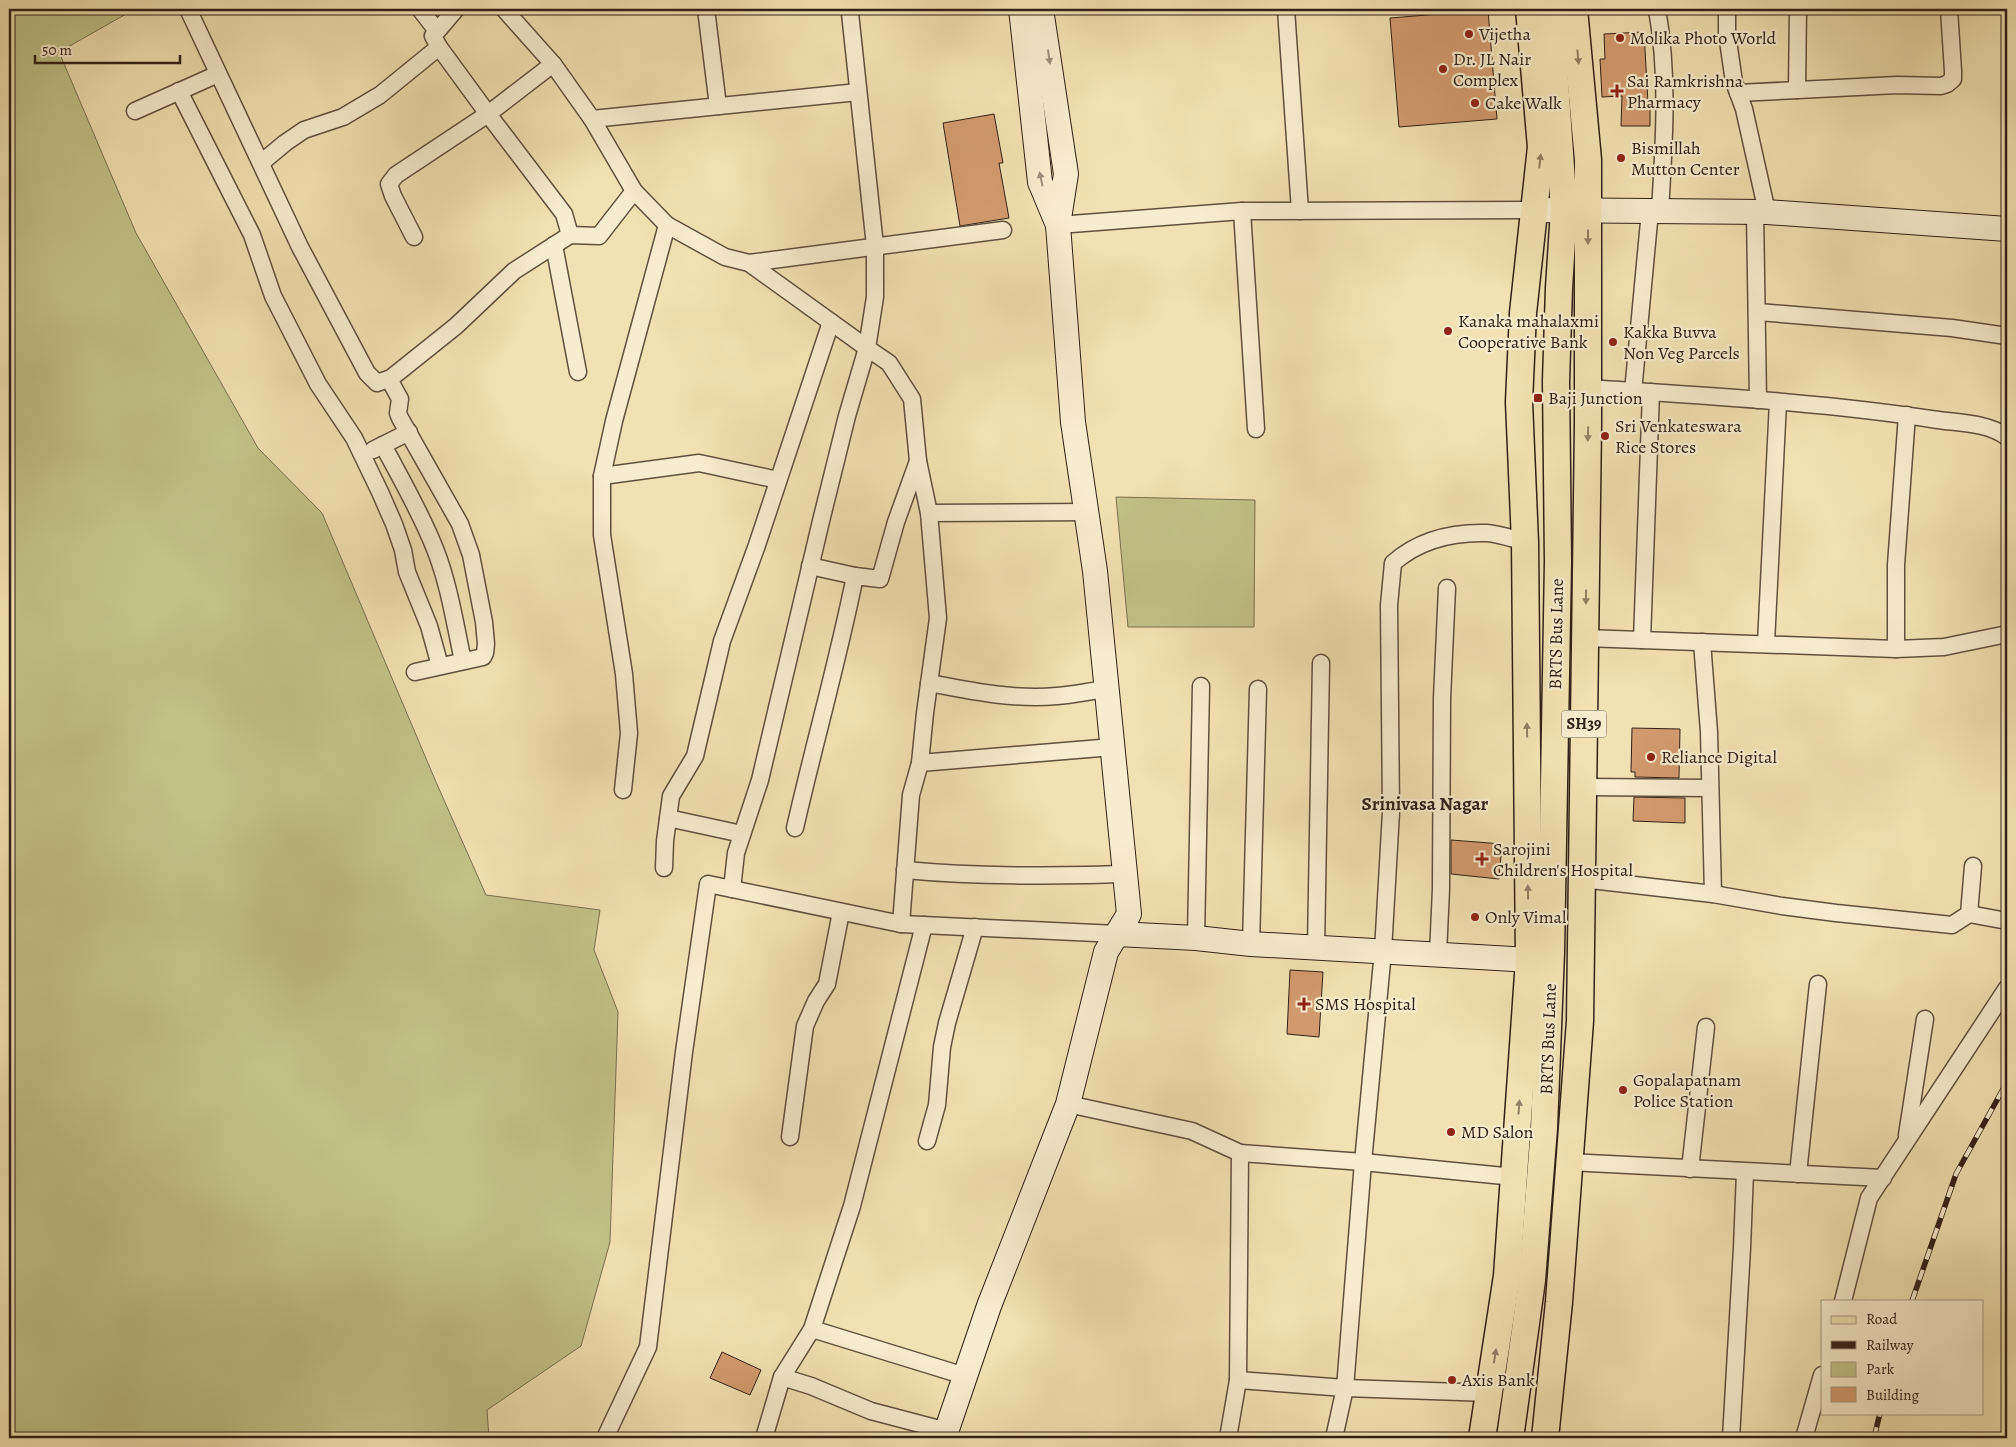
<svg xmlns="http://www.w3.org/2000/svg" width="2016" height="1447" viewBox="0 0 2016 1447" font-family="Alegreya,serif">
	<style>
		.green { fill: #c1c188; stroke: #797050 }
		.building { fill: #d29b6f; stroke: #312017 }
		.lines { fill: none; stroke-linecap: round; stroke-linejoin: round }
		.street-casing { stroke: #61503e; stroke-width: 19 }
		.secondary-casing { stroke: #312017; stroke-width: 26 }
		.primary-casing { stroke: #312017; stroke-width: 29 }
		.street { stroke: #f7eccd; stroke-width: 16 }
		.secondary { stroke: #f7eccd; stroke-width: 24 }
		.primary { stroke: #f2e1b2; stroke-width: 26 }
		.rail-casing { stroke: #312017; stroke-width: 5.5 }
		.rail { stroke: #f7eccd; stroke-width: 4; stroke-dasharray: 11; stroke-linecap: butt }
		.oneway { fill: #9e907b }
		.oneway2 { fill: #928064 }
		.poi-dot { fill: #8f2418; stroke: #f7eccd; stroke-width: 2 }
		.labels { text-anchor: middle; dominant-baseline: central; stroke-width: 4.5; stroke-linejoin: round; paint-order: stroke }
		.shield { fill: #f7eccd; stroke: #6c5d4e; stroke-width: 1 }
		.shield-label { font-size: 16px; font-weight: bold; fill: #312017 }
		.poi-label { font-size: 18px; fill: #312017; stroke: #f7eccd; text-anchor: start }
		.street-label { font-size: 18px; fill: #312017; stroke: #f7eccd }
		.neighbourhood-label { font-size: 19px; font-weight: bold; fill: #312017; stroke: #f7eccd }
	</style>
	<rect width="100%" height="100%" fill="#f2e1b2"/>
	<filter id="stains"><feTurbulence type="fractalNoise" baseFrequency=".004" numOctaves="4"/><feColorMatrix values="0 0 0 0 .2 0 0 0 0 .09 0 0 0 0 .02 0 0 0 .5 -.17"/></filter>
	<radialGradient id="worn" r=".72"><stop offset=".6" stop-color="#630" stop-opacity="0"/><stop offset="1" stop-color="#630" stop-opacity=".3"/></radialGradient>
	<g class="green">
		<polygon points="9,9 135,9 59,52 136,233 258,448 322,513 436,782 486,895 600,910 594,950 618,1012 610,1242 581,1346 487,1410 489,1438 9,1438"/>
		<polygon points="1116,497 1255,500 1254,627 1128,627"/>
	</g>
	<g class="building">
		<polygon points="1488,10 1497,119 1399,127 1390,18"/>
		<polygon points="1644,32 1648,103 1650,103 1650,126 1621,126 1622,96 1602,97 1600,59 1605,59 1604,34"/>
		<polygon points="994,114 1003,163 999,163 1009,218 960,226 943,123"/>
		<polygon points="1632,728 1680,729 1679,778 1635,777 1635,772 1631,772"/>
		<polygon points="1634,797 1685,798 1685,823 1633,821"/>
		<polygon points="1451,840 1502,844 1499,879 1451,874"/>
		<polygon points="1290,970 1323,972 1319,1037 1287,1034"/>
		<polygon points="722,1352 761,1370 750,1395 710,1378"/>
	</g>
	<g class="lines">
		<g class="street-casing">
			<g id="street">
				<polyline points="188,9 300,247 367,373 377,383 391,378 456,326 514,271 570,235 599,236 634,191"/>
				<polyline points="420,9 437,31"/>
				<polyline points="504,9 553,64 592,119 634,191 667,225 725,257 749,263 867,348 847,416 821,521 760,780 736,853 732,889"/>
				<polyline points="706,9 718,106"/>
				<polyline points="1286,9 1300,211"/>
				<path d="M1657,9C1669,76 1664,144 1660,211"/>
				<polyline points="1727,9 1727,34 1734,82 1744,109 1767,212"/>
				<polyline points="850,13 875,246 875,297 867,348 889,363 912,399 918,461 929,513 938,618 925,713 920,763 911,795 901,924"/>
				<polyline points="553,64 488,114 564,214 570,235"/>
				<polyline points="1797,90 1798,9"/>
				<polyline points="179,91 252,235 273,296 318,384 354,438 380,492 394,524 403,550 407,572 429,626 440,666"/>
				<polyline points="1738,93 1897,85 1941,86 1947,84 1953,79 1953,71 1949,9"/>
				<polyline points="135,111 218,74"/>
				<polyline points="592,119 858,92"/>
				<polyline points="261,163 285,143 304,130 343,117 380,95 439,47"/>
				<polyline points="1242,211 1256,429"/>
				<polyline points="1755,212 1758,400"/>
				<polyline points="1058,225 1242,211 1534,210"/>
				<polyline points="414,237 393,196 389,184 396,175 488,114 439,47 433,36 456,9"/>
				<polyline points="554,245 578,372"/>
				<polyline points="749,263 1003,230"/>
				<polyline points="1758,312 1952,328 2007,336"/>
				<polyline points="389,379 400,399 398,413 400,418 460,524 471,555 484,622 486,644 485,653 483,657 415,672"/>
				<path d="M1588,388C1705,396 1822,402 1938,420C1960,423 1988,423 2007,437"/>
				<polyline points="1633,392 1650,211"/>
				<path d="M383,445C401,479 421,513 435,549C449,584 455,624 463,661"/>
				<polyline points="373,450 409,432"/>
				<polyline points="602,476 699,463 778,480"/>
				<polyline points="929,513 1086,512"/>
				<polyline points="810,566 855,576"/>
				<polyline points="1585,638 1896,649 1944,647 2007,634"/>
				<polyline points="1642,640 1651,392"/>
				<polyline points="1702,642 1709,732 1713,894"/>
				<polyline points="1766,643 1778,402"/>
				<polyline points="1896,649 1896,565 1907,415"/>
				<path d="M929,683C971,691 1014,700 1057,696C1073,695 1090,691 1107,689"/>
				<polyline points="920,763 1113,747"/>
				<polyline points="1583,787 1710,788"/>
				<polyline points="623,790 629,733 624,674 602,535 602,476 614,421 667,225"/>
				<polyline points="668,818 742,834"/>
				<path d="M795,828C814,744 838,661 855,576L880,579L896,522L918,461"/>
				<polyline points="664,868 665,841 671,796 695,756 722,641 757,545 831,322"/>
				<path d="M905,870C979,877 1051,876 1125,874"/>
				<polyline points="1582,879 1713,894 1782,906 1836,913 1952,925 1969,914 1973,866"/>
				<polyline points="1969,914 2007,921"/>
				<polyline points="1196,938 1201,686"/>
				<polyline points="1251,944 1258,689"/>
				<polyline points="1316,948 1321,663"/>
				<polyline points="1438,954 1441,889 1442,698 1447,588"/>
				<polyline points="1068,1104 1192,1131 1240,1153 1238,1380 1228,1438"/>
				<polyline points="1907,1135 1925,1019"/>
				<polyline points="790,1137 805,1026 816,1001 827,984 841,912"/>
				<polyline points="927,1141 937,1105 942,1047 947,1023 975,927"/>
				<path d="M1240,1153L1363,1162L1383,951L1391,812L1389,605L1393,563C1419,540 1453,532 1487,533C1500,534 1513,539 1525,542"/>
				<polyline points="1569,1162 1883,1178"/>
				<polyline points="1690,1169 1706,1027"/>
				<polyline points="1798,1174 1818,984"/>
				<polyline points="1843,1301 1869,1198 2007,988"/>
				<polyline points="812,1329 965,1376"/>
				<polyline points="782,1377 811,1386 871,1411 947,1431"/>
				<polyline points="1238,1380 1345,1388 1489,1393"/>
				<polyline points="605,1438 648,1347 684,1052 708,884 901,924 1117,934"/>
				<polyline points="764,1438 782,1377 812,1329 852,1206 924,925"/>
				<polyline points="1334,1438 1345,1388 1363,1162 1514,1177"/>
				<polyline points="1731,1438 1742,1248 1745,1172"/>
				<polyline points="1804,1438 1822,1375"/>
			</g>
		</g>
		<g class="secondary-casing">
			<g id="secondary">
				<polyline points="1021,9 1040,182 1058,225"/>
				<polyline points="1534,210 1767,212 2007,229"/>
				<polyline points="1117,934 1196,938 1251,944 1529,960"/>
				<polyline points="944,1438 989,1306 1068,1104 1106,952 1129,914 1095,571 1073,422 1058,225 1066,174 1041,9"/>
			</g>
		</g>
		<g class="primary-casing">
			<g id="primary">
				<polyline points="1482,1438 1507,1276 1529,960 1525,542 1519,402 1523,313 1541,147 1529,9"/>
				<polyline points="1510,1438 1532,1280 1544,1128 1551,952 1558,562 1556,381 1559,288 1564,210 1550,9"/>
				<polyline points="1545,1438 1559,1302 1580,1021 1588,424 1588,160 1574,9"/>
			</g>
		</g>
		<use href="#street" class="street"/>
		<use href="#secondary" class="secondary"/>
		<use href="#primary" class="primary"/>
		<g class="rail-casing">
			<g id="rail">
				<polyline points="1912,1301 1956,1174 2007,1082"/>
				<polyline points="1874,1438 1880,1413"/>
			</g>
		</g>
		<use href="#rail" class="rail"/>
	</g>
	<defs><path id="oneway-solid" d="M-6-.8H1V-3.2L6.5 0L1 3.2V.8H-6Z" transform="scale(1.25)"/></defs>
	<g class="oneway">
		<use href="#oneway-solid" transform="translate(1049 57) rotate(82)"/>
		<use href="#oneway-solid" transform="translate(1041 179) rotate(-102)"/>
	</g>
	<g class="oneway2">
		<use href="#oneway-solid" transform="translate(1578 57) rotate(85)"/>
		<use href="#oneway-solid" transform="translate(1540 161) rotate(-84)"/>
		<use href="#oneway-solid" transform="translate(1588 237) rotate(90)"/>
		<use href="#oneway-solid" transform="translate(1588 434) rotate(91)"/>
		<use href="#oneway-solid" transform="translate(1586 597) rotate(91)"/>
		<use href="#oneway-solid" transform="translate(1527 730) rotate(-91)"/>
		<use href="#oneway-solid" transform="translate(1528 892) rotate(-91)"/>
		<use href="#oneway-solid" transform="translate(1519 1107) rotate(-86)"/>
		<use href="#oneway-solid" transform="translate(1495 1356) rotate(-81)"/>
	</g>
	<g class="poi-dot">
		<circle cx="1469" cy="34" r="5"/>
		<circle cx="1620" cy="38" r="5"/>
		<circle cx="1443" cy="69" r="5"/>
		<path d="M1614.5 83.5h5v5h5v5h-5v5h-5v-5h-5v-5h5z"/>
		<circle cx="1475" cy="103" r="5"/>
		<circle cx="1621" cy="158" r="5"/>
		<circle cx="1448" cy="331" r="5"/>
		<circle cx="1613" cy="342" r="5"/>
		<rect x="1533" y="393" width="10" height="10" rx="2.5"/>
		<circle cx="1605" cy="436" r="5"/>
		<circle cx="1651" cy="757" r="5"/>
		<path d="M1479.5 851.5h5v5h5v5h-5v5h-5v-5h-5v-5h5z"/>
		<circle cx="1475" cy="917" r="5"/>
		<path d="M1301.5 996.5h5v5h5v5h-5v5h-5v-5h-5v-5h5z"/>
		<circle cx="1623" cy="1090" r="5"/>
		<circle cx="1451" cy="1132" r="5"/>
		<circle cx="1452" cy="1380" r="5"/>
	</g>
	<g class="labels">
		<rect class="shield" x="1561.5" y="710.5" width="45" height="27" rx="4"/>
		<g class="shield-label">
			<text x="1584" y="724">SH39</text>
		</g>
		<g class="poi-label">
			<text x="1479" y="34">Vijetha</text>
			<text x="1630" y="38">Molika Photo World</text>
			<text x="1453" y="59">Dr. JL Nair<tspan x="1453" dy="21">Complex</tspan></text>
			<text x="1627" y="81">Sai Ramkrishna<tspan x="1627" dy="21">Pharmacy</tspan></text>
			<text x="1485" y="103">Cake Walk</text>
			<text x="1631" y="148">Bismillah<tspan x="1631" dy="21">Mutton Center</tspan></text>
			<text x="1458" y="321">Kanaka mahalaxmi<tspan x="1458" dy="21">Cooperative Bank</tspan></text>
			<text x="1623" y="332">Kakka Buvva<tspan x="1623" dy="21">Non Veg Parcels</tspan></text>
			<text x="1548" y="398">Baji Junction</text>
			<text x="1615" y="426">Sri Venkateswara<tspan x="1615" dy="21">Rice Stores</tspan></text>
			<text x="1661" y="757">Reliance Digital</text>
			<text x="1493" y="849">Sarojini<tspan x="1493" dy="21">Children's Hospital</tspan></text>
			<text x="1485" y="917">Only Vimal</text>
			<text x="1315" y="1004">SMS Hospital</text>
			<text x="1633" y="1080">Gopalapatnam<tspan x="1633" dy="21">Police Station</tspan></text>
			<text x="1461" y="1132">MD Salon</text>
			<text x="1462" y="1380">Axis Bank</text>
		</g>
		<g class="street-label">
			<text transform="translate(1556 634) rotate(-89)">BRTS Bus Lane</text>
			<text transform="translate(1548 1039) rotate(-88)">BRTS Bus Lane</text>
		</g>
		<g class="neighbourhood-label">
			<text x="1425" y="804">Srinivasa Nagar</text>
		</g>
	</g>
	<rect width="2016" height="1447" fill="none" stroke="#f2e1b2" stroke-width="30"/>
	<rect x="10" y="10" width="1996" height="1427" fill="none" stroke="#312017" stroke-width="2.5"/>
	<rect x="15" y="15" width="1986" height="1417" fill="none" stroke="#312017"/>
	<rect x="1821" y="1300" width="162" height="115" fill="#f7eccd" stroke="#a89a84"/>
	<rect x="1831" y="1316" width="25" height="8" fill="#f2e1b2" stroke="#a89a84"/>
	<text x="1866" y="1324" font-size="15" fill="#312017">Road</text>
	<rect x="1831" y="1341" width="25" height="8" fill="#312017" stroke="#a89a84"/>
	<text x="1866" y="1350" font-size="15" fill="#312017">Railway</text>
	<rect x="1831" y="1362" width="25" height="15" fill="#c1c188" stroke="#a89a84"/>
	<text x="1866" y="1374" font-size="15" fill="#312017">Park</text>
	<rect x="1831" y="1387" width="25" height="15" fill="#d29b6f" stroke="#a89a84"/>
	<text x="1866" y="1400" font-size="15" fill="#312017">Building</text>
	<path d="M35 55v8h145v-8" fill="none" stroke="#312017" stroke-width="2.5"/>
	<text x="42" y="55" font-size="15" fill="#312017" stroke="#f7eccd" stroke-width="4" paint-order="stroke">50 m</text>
	<rect width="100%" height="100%" filter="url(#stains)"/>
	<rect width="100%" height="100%" fill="url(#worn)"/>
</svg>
